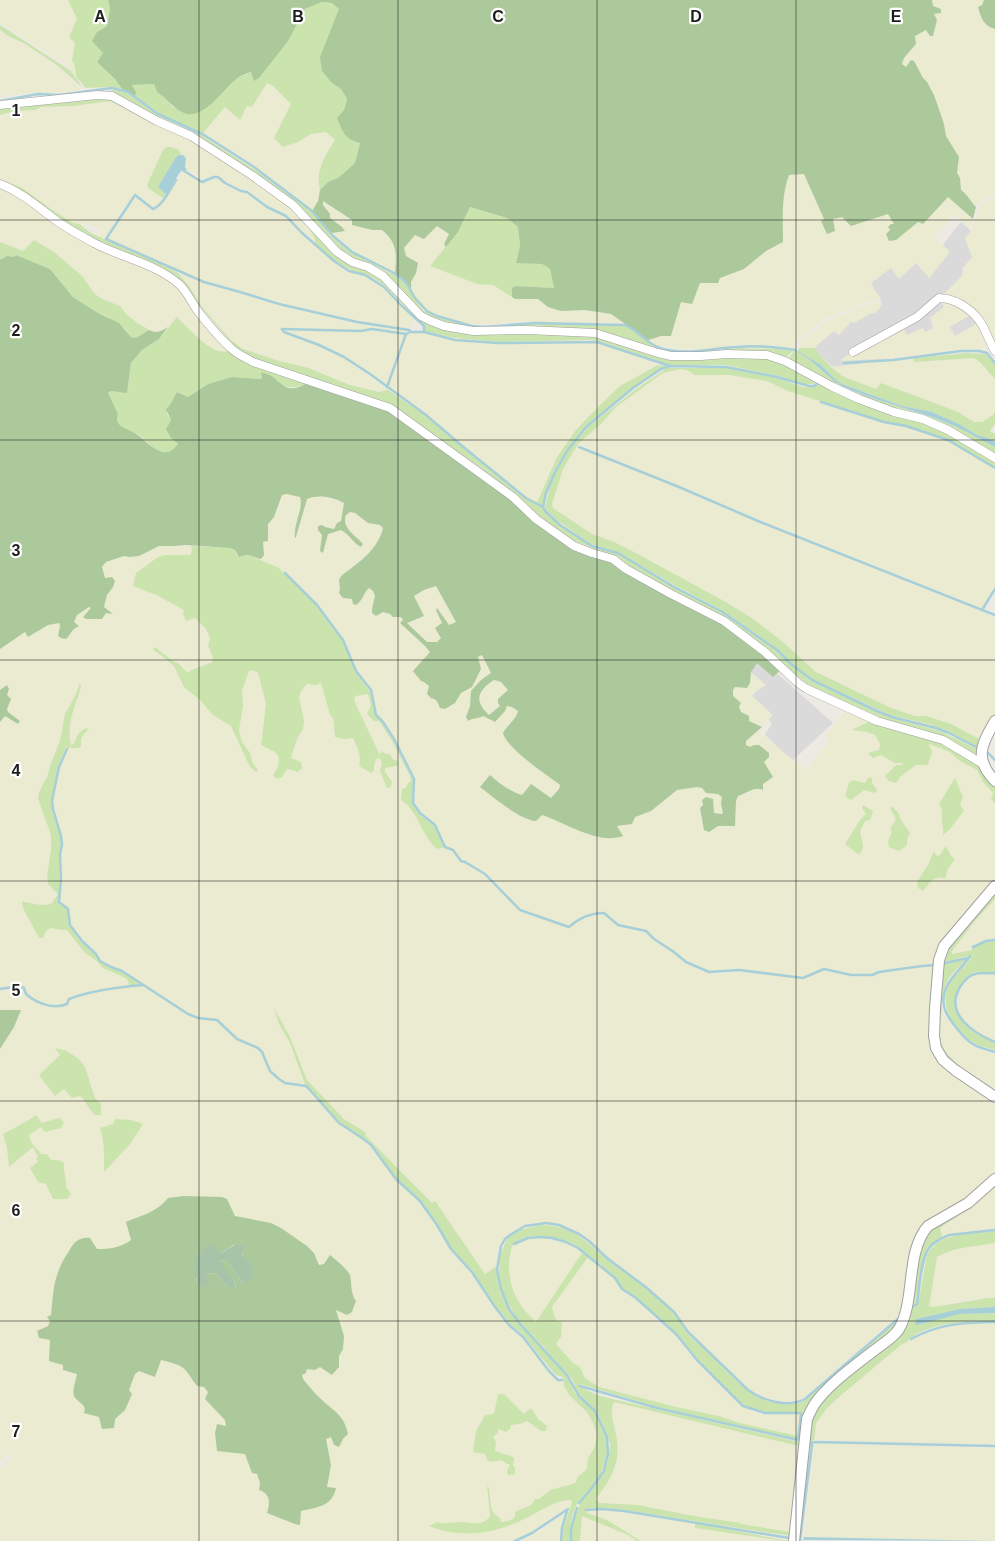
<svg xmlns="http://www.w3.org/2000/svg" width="995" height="1541" viewBox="0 0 995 1541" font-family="Arial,sans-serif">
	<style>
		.residential { fill: #dbdada }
		.farmland { fill: #eaebd0; fill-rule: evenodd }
		.grass { fill: #cbe4ad; fill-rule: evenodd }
		.forest { fill: #acc99c; fill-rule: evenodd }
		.cemetery { fill: #a7c4a9 }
		.water { fill: #a7cfd8 }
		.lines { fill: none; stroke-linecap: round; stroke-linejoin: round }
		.stream { stroke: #a7cfd8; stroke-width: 2.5 }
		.minor-casing { stroke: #a1a1a1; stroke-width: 9 }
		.tertiary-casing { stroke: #a1a1a1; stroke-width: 12 }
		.minor { stroke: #fff; stroke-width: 8 }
		.tertiary { stroke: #fff; stroke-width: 10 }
		.grid { fill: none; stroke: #1d1d1d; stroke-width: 1; stroke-opacity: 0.55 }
		.grid-label { font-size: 16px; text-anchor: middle; font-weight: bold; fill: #1d1d1d; stroke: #fff; stroke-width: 4.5; stroke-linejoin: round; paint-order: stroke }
	</style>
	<rect width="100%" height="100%" fill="#edeae4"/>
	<g class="residential">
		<polygon points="961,222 984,243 955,292 985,338 835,369 810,345 882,304 869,279 907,250 930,261"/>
		<polygon points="760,658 833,723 792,761 765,735 772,723 749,700 760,686 749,669"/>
	</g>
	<g class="farmland">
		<polygon points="0,0 68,0 77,19 72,29 75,43 72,61 75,65 76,75 65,64 0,23"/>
		<polygon points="932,0 984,0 982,6 978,7 983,22 990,28 995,29 995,193 982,201 976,207 961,190 960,178 957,173 959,157 946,136 940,111 927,82 923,79 920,73 902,65 904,58 916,44 915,36 926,30 934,14 941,13 933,6"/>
		<polygon points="0,31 8,37 25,45 58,67 82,90 62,92 29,93 0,96"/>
		<polygon points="267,83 272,86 291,104 275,138 298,142 311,134 326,132 335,140 323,157 318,181 320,190 318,201 312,211 266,174 203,133 225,107 240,119 247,106 252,107"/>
		<polygon points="102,101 110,101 144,119 178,135 186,136 248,175 294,211 305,222 315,238 316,245 286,215 266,206 246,190 235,187 215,176 202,180 187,170 185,167 187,160 183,155 181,155 179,150 148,188 163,198 158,205 153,208 134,194 105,239 98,237 100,231 103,230 83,223 84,227 73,223 51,209 21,187 0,180 0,115 14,111 35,110 41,107 84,105"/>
		<polygon points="182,172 186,172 202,183 205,183 214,178 219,179 226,185 241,192 247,193 267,209 286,217 305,238 336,263 349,271 370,278 384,288 415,320 409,329 357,321 279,303 204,281 171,267 152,257 128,249 107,238 135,197 152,209 157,209 169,194"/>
		<polygon points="804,174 824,220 835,231 833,219 842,217 851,226 889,213 894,224 888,228 896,240 918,222 923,224 948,197 973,219 973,221 969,228 954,215 935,237 950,252 929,278 916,263 899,279 891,268 870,284 882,300 879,299 865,302 825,319 803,335 797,341 794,349 739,345 707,349 681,349 658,346 648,340 661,336 671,336 681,302 700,283 733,274 744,269 766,251 783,242 782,204 785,185 789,175"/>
		<polygon points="0,185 171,280 233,351 226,352 213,349 190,330 177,317 168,327 158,333 153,332 136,322 127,315 120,306 101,298 94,293 82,276 54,252 34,240 23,251 0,242"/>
		<polygon points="995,195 995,349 980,319 943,295 962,276 963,268 972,257 965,239 973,227 978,209 982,204"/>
		<polygon points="323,201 352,220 352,225 372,230 382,230 391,237 394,245 396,262 395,273 359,255 338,239 332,233 340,232 334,221 330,218 330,214 323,205"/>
		<polygon points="436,226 449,234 444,244 446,247 430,266 477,284 493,285 515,299 538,299 548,307 561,311 585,310 611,314 624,323 549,322 514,322 474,325 445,318 429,311 415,297 411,290 411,282 414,278 404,248 415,235 424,239"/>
		<polygon points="178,273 205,283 280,305 359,324 409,331 406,333 372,328 361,330 281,329 283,333 318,346 344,358 388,390 379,392 350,385 306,367 279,361 243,349 231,340 202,307 189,286"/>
		<polygon points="945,300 950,301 969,316 950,327 955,336 978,323 988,343 982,349 962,349 891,358 842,361 841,360 850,353 903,327 907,335 923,328 925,332 933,328 930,318 944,307 940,302"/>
		<polygon points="879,302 882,305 875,314 872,313 854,323 851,322 839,335 834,331 814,348 799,348 799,344 805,337 828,321 867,304"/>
		<polygon points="284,330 362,332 373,330 404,335 386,386 343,355 318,343"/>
		<polygon points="410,333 425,334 452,339 455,341 501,344 590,342 601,344 658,365 599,406 576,430 557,457 537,503 526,497 502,477 426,414 388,387 407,335"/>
		<polygon points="913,358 915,362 974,358 980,362 995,379 995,411 993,415 982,422 974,422 958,412 881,383 876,389 852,380 842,376 831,367"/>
		<polygon points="681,369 689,371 694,375 729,375 767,381 788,391 821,401 821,403 883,423 907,427 949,441 995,469 995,587 982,609 747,515 578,444 602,423 616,407 643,387 663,373"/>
		<polygon points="576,447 583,448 778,530 995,617 995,713 981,737 980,739 977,738 926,716 915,716 891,708 816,672 783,642 752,618 724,601 634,552 614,542 592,534 553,507 552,504 559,479 563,469"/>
		<path d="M287,494L300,497L302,502L294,531L296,537L307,498L318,496L338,500L344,503L341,521L337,523L334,529L325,527L322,525L318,530L322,535L325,549L328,534L341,530L349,535L358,545L344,523L346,515L350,512L355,513L368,523L380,525L383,529L382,535L372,550L341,576L339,580V585L343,598H349L360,603L366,591L369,588L373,591L376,596L373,602L380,614L383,612L400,617L414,637L425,646L430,652L424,682L429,686L428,690L437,702L455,703L461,693L472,687L478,657L483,655L492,673L481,680L470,701L466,717L468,721L474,717L480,718L483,716L491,720L507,705L512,707L518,711L516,717L509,723L504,737L514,749L560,785L559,789L550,798L522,795L513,792L501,785L490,775L480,787L530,821L542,815L586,833L608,838L621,832L617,826L632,824L635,817L651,811L677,790L696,787L719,794L722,797L721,804L723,813L721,814L714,813L712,806L703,805L700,812L702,824L715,827L718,826L727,827L736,818V801L738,796L748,793L753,788H759L773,777L763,762L746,745V741L758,731L792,759L809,770L817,755L829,741L825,736L847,709L872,720L859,731L867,732L875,735L880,744L879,750L868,753L873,757L881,755L895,763H902L904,766L892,769L885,776L889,781L896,783L900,777L916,765H928L932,752L928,744L950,752L960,761L977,770L980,777L993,793L991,798L995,803V884L937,964L922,965L879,971L871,974L860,975L851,974L823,969L803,977H795L804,978L825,970L854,977H862L919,967H937L931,1038L995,1101V1174L966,1200L925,1226L903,1315H899L802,1399L793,1401H775L752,1393L688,1330L678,1316L661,1299L637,1278L624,1271L607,1257L589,1240L579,1232L565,1226L548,1222L531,1223L508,1234L504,1238L498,1250L497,1266L485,1274L435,1201L433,1203L373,1142L344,1119L307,1080L290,1037L279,1020V1024L290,1043L305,1084H292L282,1080L271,1069L259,1048L236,1038L219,1020L199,1017L188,1013L122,970L103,962L98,955L82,940L73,928L67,908L61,904L60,901L62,834L54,809L53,801L60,767L67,748H78L81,738L79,732L74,745H71L69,724L74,706L77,699L79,684L75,696L65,714L60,741L51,763L47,777L39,792L38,799L51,835V849L47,876L58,894L54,902L49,905L30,903L23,907L39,938H43L46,931L51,928L67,930L84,952L97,961L103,968L119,975L127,979L130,986L77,995L68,999L66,1003L60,1006L45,1004L36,1000L27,994L24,988L19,986L0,988V722L5,716L15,717L8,712L7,709L10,699L7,695L9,689L6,685L0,690V649L26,632L28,637L48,625L59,623L60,626L59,632L70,636L75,628L74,619L82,610L89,607L105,613L111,611L104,607L107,595L113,587L112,577L105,578L102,567L106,562L124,556L129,557L147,552L153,548L159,546L164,545L191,546L192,551L190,555L151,561L136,574L133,585L185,610L183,614L195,618L200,623L210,639L208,646L213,657L212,662L190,671L187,673L178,663L174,662L155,647L158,654L174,666L184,687L200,700L213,715L231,726L250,767L258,770L253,764L250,753L242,742L239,730L243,706L242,691L249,671L252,670L258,673L266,704V712L263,723L264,730L261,738L266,748L275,752L279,756L278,766L274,776H282L287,769L293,771L301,762L291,758L297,739L303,729L304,721L299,697L301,691L307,684L321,683L330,715L333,717L335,737H353L361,759L374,766L376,759L380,758L382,764L380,771L390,778L385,772V768L397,766L386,754L380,755L379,753L356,705L354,698L356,695L368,694L371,705L369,709L392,741L410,776L411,781L409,784L405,804L408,805L413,811L432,845L437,849L445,847L453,851L460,862L465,863L485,875L520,911L569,928L578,921L594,915L605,914L618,926L646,933L674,952L684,962L703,972L717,974L740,972L774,975L738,969L716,972L703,970L685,960L646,931L618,924L604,912H598L582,918L569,926L526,911L520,909L505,894L496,882L485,873L466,861L461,860L453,850L445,845L435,824L420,812L414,802L416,785L415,778L409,770L395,739L384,721L377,714L371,690L357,670L344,639L318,605L285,572L261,559L264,555L263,542L268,536V524L278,509L282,495ZM952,781L960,804L943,834L944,828L941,820L943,815L941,799L951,786ZM890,809L900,817L901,820L908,828L907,839L888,841L892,832L890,829L896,819ZM946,846L951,856L955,859L948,869L941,877L917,882L928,865L934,852L939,857Z"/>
		<polygon points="436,586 456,622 449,625 437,609 436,610 442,623 441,638 437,642 427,642 407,623 424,616 413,596 424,590"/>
		<polygon points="751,672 766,685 751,695 773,715 762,727 749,721 749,716 741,712 733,696 735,687 743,688 751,679"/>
		<polygon points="494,680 501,682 508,690 501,706 489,715 482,708 479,701 480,693 486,685"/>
		<polygon points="995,899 995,938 976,943 972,946 972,950 952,954 951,951"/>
		<polygon points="995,974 995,1041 982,1036 967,1024 959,1014 957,1001 960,990 969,978 976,975"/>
		<path d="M143,986L187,1014L218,1022L236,1039L261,1051L270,1072L278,1079L285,1083L306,1088L340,1125L362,1139L368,1145L394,1177L419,1202L428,1213L450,1250L472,1273L495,1308L509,1326L521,1337L552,1376L558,1380L564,1381V1386L574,1400L587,1412L597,1434L595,1446L588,1459L587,1469L573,1485L550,1490L539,1499L535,1500L531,1505L525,1509L516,1517L505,1522H501L490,1507L491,1503L489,1488L487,1487L490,1517L487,1520L481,1523L474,1524L464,1522L447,1524L437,1522L434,1525L509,1527L548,1506L565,1500H570L572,1501L570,1508L563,1510L532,1532L513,1541H0V1469L12,1456L9,1453L0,1462V1049L14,1027L21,1011L0,1010V990L20,987L23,989L27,997L32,1000L42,1004L56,1007L64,1006L70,999L79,996L121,988ZM62,1051L72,1054L78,1058L89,1080L94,1089L95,1098L101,1104L91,1111L85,1100L80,1096L72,1098L64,1089L39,1076L60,1055ZM36,1115L42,1123L41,1127L29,1135L31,1142L41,1154L51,1160H58L66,1180L65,1187L38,1157L33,1147L9,1167L7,1148L3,1134L29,1120ZM184,1196L227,1199L235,1216L271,1223L281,1228L307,1246L314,1253L319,1265L335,1258L350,1274L352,1295L356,1301L347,1315L336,1310L344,1336L339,1356V1367L336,1369L320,1367L315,1370L306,1369L302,1375L303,1379L322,1401L342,1418L346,1424L348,1434L346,1437L334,1445L331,1436L326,1439L331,1465L327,1488H331L300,1511V1524L269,1505L268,1496L265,1492L259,1490L260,1483L257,1474L245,1454L217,1425L227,1427L225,1420L221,1416L208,1392L204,1386H197L185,1368L178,1365L161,1360L139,1371L135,1374L121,1414L115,1419L85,1409L83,1404L79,1402L73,1393L77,1374L63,1370V1365L50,1339L44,1338L37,1331L48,1326L50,1321L48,1317L51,1315L56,1275L73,1244L79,1239L84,1238H90L97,1249H111L125,1245L131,1240L126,1222L153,1212L161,1207L168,1198ZM498,1394H504L524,1414L531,1409L538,1419L542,1422L541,1431L527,1421L520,1424H514L498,1429V1433L493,1437L496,1442L495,1450L499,1453L509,1454L513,1465L507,1464L501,1460L492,1462L485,1454H481L476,1431L482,1418L494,1414Z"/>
		<polygon points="942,1011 948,1022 969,1044 979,1050 995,1054 995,1091 959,1065 944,1050 940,1034 940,1014"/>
		<polygon points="995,1187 995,1228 949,1234 942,1236 940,1228 976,1203"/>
		<polygon points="534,1238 555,1240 569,1244 582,1253 536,1322 525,1313 517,1301 510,1283 509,1274 510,1259 513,1244 515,1244"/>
		<polygon points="995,1243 995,1298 971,1299 933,1307 929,1306 937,1257 952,1250 962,1247"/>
		<polygon points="588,1257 615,1279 624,1293 635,1299 658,1321 657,1325 659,1326 663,1324 675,1335 691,1356 741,1406 759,1414 798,1414 800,1415 798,1436 740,1423 719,1416 676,1407 599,1387 585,1378 580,1368 573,1363 556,1344 561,1322 557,1321 555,1318 552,1307"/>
		<polygon points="970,1323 995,1323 995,1445 814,1440 816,1423 827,1408 840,1396 902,1344 920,1335 939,1329"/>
		<polygon points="614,1402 799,1446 790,1533 741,1524 740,1523 694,1516 650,1507 599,1503 596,1499 614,1472 616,1464 618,1442 612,1416 612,1406"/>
		<polygon points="817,1443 995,1448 995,1541 804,1537 814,1445"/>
		<polygon points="602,1510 695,1523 695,1528 784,1541 641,1541 607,1520 585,1512"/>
		<polygon points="565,1512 561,1528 560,1541 520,1541 543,1529"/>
		<polygon points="582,1515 628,1535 637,1541 580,1541"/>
	</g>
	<g class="grass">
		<path d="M68,0H108L110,8L107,26L97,32L103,53L97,62L115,79L122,89L111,87L85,88C83,83 80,82 77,78C74,72 77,66 72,61L75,43L69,37L77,19Z"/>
		<path d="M322,2L332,3L340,9L336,21L332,83L341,89L347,99L344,110L352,141L360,142L355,163L338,178L328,182L320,190C315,171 325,155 335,140L326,132L311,134L298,142L283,147L274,138L291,104L273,86L267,83L252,107L247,106L240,120L225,107L203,133L163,116L148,105L135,98L136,92L132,85L154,84L157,92L165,96L173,107L218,97L235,79L252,72L259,78L305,9Z"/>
		<polygon points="0,25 71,71 83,88 58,66 25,44 8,36 0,30"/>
		<polygon points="114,90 127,93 159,116 201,135 260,173 312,212 333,238 346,249 399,278 407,286 423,310 435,316 472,327 485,328 522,324 586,324 624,326 631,329 652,345 666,350 687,352 741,348 777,349 793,351 784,359 670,354 608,335 462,329 425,316 397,288 337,251 304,214 238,164 112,95 110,91"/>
		<polygon points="110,98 186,136 178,135 144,119 110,101 74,106 41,107 35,110 14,111 0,115 0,108 8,105"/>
		<polygon points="167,147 171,147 179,150 181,155 179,155 158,187 166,194 163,198 148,188 147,185 163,150"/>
		<path d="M4,181L21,187L51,209L73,223L79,224L91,233L130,251L154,260L178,273L189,286L202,307L231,340L243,349L279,361L306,367L350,385L379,392L388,390L426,416L526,498L542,507L546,514L559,525L592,547L619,554L674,588L720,611L776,651L793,667L811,681L891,718L940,731L977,749L978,747L948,731L928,724L890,715L812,679L796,668L776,648L720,609L674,585L618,552L591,544L558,521L547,511L545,507L550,486L556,471L568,451L588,427L636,389L667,368H727L777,378L803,387H814L820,383L818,382L812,384H805L774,375L726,365H669L599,341L591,340L498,342L455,338L425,332V327L384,285L371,277L349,269L334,260L316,245C314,225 289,207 274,196L293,208L322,241L378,274L436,325L584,333L641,350L774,359L820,381L940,428L995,461V467L948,439L907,426L882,421L788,391L767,381L729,375H694L689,371L681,369L663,373L616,407L602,423L578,444L563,469L552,504L553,508L592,534L614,542L634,552L724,601L752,618L783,642L816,672L891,708L915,716H926L951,724L977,738L980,739L981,737L995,713V717L978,753L977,755L972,754L945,738L924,730L886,720L811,686L689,599L632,569L615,557L575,541L552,526L480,467L453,449L253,360L235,347L174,276L136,256L116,250L78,230L64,222L24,192Z"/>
		<polygon points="470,207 507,218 518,227 520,246 516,262 542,264 550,269 554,288 515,286 512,288 512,297 493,285 477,284 430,266 458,232"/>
		<polygon points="34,240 54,252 82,276 94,293 100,298 120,306 127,315 136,322 149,330 136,338 131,337 125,329 108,317 98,313 73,297 50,269 16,255 13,257 0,259 0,242 23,251"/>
		<path d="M177,317C186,326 202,343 213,349C219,352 227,352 233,351L308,382C291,394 279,383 262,377L261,379L232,377L208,384L188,397L177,392L167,414L171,420L168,425L171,438L178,444C161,466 149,439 136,433C129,430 123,430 119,423C114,415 110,403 108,393L111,391L122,392L128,387L131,363L136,357L142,350L159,339Z"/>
		<polygon points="799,348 814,348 831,367 842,376 876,389 881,383 958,412 974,422 982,422 993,415 995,411 995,424 990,431 995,434 995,442 988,438 977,435 959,424 932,412 902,406 842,384 836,380 821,365 798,351"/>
		<polygon points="795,350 810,360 834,381 843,387 869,397 932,417 957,427 995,447 995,456 904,412 845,391 788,359"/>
		<polygon points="967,353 986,354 995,364 995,379 980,362 974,358 914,362 913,358"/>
		<polygon points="658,365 667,366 661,369 632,388 585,426 566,451 554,471 542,505 537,503 557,457 576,430 599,406 620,386"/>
		<path d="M191,546L230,548L235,550L237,555L254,556L256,558L279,568L317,606L343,641L356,672L370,692L376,716L382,723L393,740L413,780V804L419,814L435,827L445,847L437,849C425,839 420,821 410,808C408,804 404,803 401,800L402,789L406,788L407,784L411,781L410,776L392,741L379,721H374L367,714L371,705L368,694L356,696L354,698L356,705L379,753L380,754L382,751L386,754H390L392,759L396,760L399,763L397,766L385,768V772L392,782L391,787L387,788L380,771L382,764L380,758L376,759L374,766V771L371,773L359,766C362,755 357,747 353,738L345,739L335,737L333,718L330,715L321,683L316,685L307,684L301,691L299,697L304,721L303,729L297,739L291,758L301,762L302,768L298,772L287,769L282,777L278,779L273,776L278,766L279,757L275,752L261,745L266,704L258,673L252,670L249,671L242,691L243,706L239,730L242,742L250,753L253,764L258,770L256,772L250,767L231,726L213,715L200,700L184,687L174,666L153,649L155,647L174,662L178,663L187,673C193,668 204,666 212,662L213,657L208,646L210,638L206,629L195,618L186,621L183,614L184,610L156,595L133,586L136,573L158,557L165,555H190L192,551Z"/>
		<path d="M80,683L81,687C75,707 66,724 71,745L74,744C77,736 79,729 89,728L81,738V746L79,748H67V745L58,767L57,778L51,801L61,836V846L59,854L60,864L59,903L67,910L70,926L81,942L96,955L100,961L111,968L121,971L141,984L130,986L127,979L119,975L103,968L97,961L84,952L67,930H62L51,928L46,931L43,938H39L23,908L22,901C29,903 48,908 53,902C53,902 57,895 58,894L48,884L47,876L51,849V835L38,799L39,792L47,777L51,763L60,741L65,714L75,696Z"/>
		<polygon points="872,720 932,738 981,765 995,785 995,803 991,799 993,793 983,782 977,770 960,761 950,752 929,744 932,752 928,765 916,765 900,777 896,783 889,781 885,776 896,765 903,765 902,763 895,763 881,755 873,758 868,753 879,750 880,744 875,735 867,732 852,730"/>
		<polygon points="869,777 872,778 872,783 877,790 875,793 864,790 851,800 845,796 849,783 853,780 865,783"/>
		<path d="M955,778L963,797L960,804L964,811L949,830L943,835C944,829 942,826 942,821C941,813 945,813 939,804Z"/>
		<polygon points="863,805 873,811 870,820 865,821 860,831 863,846 861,853 858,854 845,844 860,820 866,814 862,808"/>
		<polygon points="892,806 899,814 901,820 910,833 907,839 907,845 899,851 889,847 888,841 892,832 890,829 896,819 890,808"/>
		<path d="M946,846L951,856L955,859L948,869L945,879C934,874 930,883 923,891L918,888L917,882L928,865L934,851L936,855L939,856Z"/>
		<path d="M995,892V899L975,921L952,951V954L972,950V948L987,942L995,941V973C989,973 981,971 975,972C969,974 964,980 961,985C943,1014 971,1034 995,1043V1050C989,1048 982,1047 976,1044C955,1032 937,1006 950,982C956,972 968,966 972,955L945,962L946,964L967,959C962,964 957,968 953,973C944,983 941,998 942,1011C939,1015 939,1020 939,1026C939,1034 940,1042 944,1049C953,1064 980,1081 995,1091L959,1069L943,1053L937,1038L944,963L951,945Z"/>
		<path d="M274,1008L290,1037L307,1080L344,1119L365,1132L366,1136L432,1203L435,1201L485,1274L497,1266C497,1321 540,1336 566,1375C570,1381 572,1389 577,1395C581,1400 587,1403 591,1407C599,1415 604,1428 607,1438C611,1457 602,1475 589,1490C585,1494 580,1498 577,1504C571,1516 570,1528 570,1541H562L563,1529L572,1502L570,1500C556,1500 543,1510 530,1516C499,1533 464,1540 429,1526L437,1522C446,1525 453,1522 462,1522C468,1522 474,1524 480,1523C484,1522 487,1520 490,1516L487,1486L489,1488C491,1499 488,1512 500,1518L501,1522C507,1522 511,1520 515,1517V1512L531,1505L535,1499H539L550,1490L573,1484L576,1482L578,1477L587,1469L588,1459L595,1446L597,1434L593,1423L587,1412L569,1395L564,1386L563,1377L558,1376L554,1373L521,1333L510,1324L495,1306L473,1271L450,1247L437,1224L420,1200L396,1178L370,1143L338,1122L310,1089L305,1084L290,1043L279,1024Z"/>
		<path d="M55,1048L66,1051L78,1058L85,1067L95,1098L101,1104V1115H95C88,1109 87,1102 80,1096L72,1098L64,1089L55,1096L39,1075L60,1055Z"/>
		<path d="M36,1115L42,1123L59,1118L64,1122L61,1128L45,1132L41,1127L29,1135L31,1142L41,1154H47L51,1160H58L64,1163C63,1172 67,1178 66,1187L71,1194L67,1199H53L46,1184L38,1182L30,1168L38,1162L36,1158L38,1157L33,1147L9,1167L7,1148L3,1134L29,1120Z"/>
		<path d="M115,1119L131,1120L143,1124L130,1144L104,1172C104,1157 105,1143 100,1128L113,1124Z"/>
		<path d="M995,1182V1187L976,1203L940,1228L942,1236L927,1248L924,1257L915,1304L912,1307L913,1309L918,1304L927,1255C940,1230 972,1235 995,1231V1243C975,1247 956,1246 937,1257L929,1306L933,1307L988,1298H995V1307L960,1309L916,1319L939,1318L960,1314L995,1313V1321C969,1321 942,1322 918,1333C912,1336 909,1342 902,1344L840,1396L827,1408L816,1423L814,1440L810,1443L799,1537L806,1442L813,1412L831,1390L893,1340L920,1248L930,1229Z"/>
		<path d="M541,1225C574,1225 586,1242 609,1261C619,1269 628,1274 638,1281C650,1289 662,1301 672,1311C678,1318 682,1326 687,1333C696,1343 708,1352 717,1362C742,1386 763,1412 802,1402L900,1318L898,1327L807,1414L792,1541H784L695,1528V1523L789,1541L790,1536L624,1510L601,1508L585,1509L587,1513L607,1520L641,1541H637L628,1535L582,1516L580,1541H572V1529L580,1503L592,1489L605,1470L608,1461L610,1444L605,1429L597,1412L578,1393L572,1379L538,1341L519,1322L506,1300L500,1282L499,1272L500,1256L507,1238L519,1230ZM532,1236L552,1237L566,1241L574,1244L599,1263L615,1277L622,1288L636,1297L674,1331L698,1359L737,1400L747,1407L764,1412H802L799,1442L600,1396L580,1387V1384L658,1407L797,1439L798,1436L740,1423L719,1416L676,1407L599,1387L585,1378L580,1367L573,1363L556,1344L561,1337L562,1322L557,1321L555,1318L552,1307L588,1257L582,1253L536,1322C512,1301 503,1274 513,1244L524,1238ZM614,1402L799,1446L790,1532L741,1524L740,1523L694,1516L637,1505L599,1503L596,1499C610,1480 620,1466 617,1441C616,1428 608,1414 614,1402Z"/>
		<path d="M498,1394H504L524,1414L531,1408L538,1419L547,1426L546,1431H541L527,1421L520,1424L511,1425L510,1429L506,1432L498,1429V1433L493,1437L496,1442L495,1450C501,1455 508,1453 514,1458L513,1465L515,1468V1474L508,1475L507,1471L510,1464H507L501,1460L492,1462L488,1461L485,1454L473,1452L476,1431L485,1415L494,1414Z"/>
	</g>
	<g class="forest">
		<path d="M108,0H932L933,6L941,9V13L934,14L937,20L933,36H930L926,30L915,36L916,44L904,58L902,64L906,67L911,60L914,61L923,78L927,82L934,95L944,124L946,136L959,157L957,173L960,178L961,190C968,195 970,201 976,207L973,219L948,197L923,224L918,222L896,240L889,241L886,234L890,230L888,227L891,224H894L888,214L851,226L842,217L833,219L835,231L827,234L821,221L824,219L804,174L789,175C781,197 783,219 783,242L766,251L744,269L720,278L718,283H700L692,304L681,302L671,336H661L648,340L611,314L585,310L561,311L548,307L538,299H515L512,297V288L515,286L554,288L550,269L542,264L516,263L520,246L518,227L507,218L470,207L458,232L446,247L444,244L449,234L437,226L424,239L415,235L404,248L406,256L418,263L416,273L411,282V290L402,278L395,273C397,254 397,242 382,230H372L352,225V220L323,201V205L330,214V218L342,227L345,231L332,233L312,211L318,201L320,190L328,182L338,178L355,163L360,143C344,139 343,132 337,118L344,110L347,99L341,89L332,83L322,71L320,57L339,9L332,3L322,2L305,9L288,41L259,78L254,81L251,72C245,74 239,76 234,81C222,91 202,121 184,113C173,108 167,98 157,92L154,84L132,85L136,92L135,98L129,92L122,89L115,79L97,62L103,53L92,41L97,32L107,26L110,8Z"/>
		<path d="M984,0H995V29C983,26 981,17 978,7L982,5Z"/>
		<path d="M16,255L50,269L73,297L98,313L119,323L131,337L136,338L149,330C157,334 161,331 168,327L159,339L142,350L131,363L127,393L111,391L108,393L118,414C113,428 131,429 138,435C150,444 164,463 178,444L171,438L166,429L171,420L166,409L170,405L177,392L188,397L208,384L232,377L261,379L262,377L261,373C278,371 282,401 308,382L398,414L573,546L612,560L724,623L782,669L773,677L757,663L751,672L750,683L747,688L735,687L733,690V696L741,703L739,707L741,712L749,716V721L762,727L746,741V745L750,747L754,745H759L769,753V757L764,762L773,777L763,784V790C754,786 748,793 738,796L736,801L735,826H718L709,832L704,830L700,808L703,805L702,800L706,797L713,799L714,813L721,814L723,813L721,804L722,797L718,794L706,793L702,788L697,787L677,790L651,811L635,817L632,824L617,826L623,836C598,845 566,823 542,815L536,821C520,820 493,797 480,787L490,775C500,784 509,791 522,795L531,784L551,798L559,789L560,785C546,774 507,749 503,733C507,725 516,720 518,711L512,707L507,706L505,711L495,722L483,716C478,719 474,717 468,721L466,717L470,706L471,691L481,680L491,673L482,655L478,657L481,669L472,687L461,693L455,703L445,709L440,708C438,703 437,699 431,698L427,694L429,686L424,682L421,681L413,671L430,652L425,646L400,623L403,620L401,617H393L390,614L383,612L376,616L372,613C372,608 374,600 375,596L373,591L369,588C363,593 363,601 356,605L353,604L352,599L343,598L339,593L340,589L339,580L341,576C358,563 378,550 383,528L380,525L368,523L355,513L350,512L346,515C341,528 355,535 363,544L361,547C353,543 349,534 341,530L328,534L323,553L320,551L322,535L318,530V526L322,525L325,527L334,529L337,523L341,521L344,503C333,497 318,494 307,499L296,537L295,538C293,525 304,507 300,497L287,494L282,495L274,517L268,524V541L263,542L264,555L261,559C253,557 249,553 239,557L235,550L230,548L186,545L174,546H159L139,556L129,557L124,556L106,562L102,567L105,578L112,577L115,581L113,587L107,595L104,607L113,614L106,613L102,619H86L83,617L91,608L89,607L77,615L74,622L79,626C72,629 71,634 66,639L61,638L58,636L60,626L59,623L48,625L28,637L25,632L0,649V259H2L7,256L13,257ZM436,586L456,622L449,625L437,608L436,610L442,623L435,628L441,638L437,642H427L407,623L424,616L414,596L424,590ZM494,680L501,682L508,690L498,699V703L500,706L489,715C474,701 477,691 494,680Z"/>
		<polygon points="7,685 9,689 7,695 11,699 7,709 8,712 20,721 18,724 5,716 0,722 0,690"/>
		<polygon points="0,1010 21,1010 14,1027 0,1049"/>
		<path d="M184,1196L222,1197L227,1199L235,1216L271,1223L281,1228L307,1246L314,1253L319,1265L324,1264L330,1255C334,1258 348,1270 350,1275C352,1284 350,1292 356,1301L352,1312L347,1315L336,1310L344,1336L343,1349L339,1356V1367L332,1375L320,1367L315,1370L307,1369L306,1373L302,1375L303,1379C309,1386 315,1394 322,1400C335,1412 344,1415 348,1434L343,1439L339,1447L334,1445L331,1437L326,1439L331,1465L327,1487L336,1488C332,1507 317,1507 301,1511L300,1525L295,1524L267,1513C270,1503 271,1494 259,1490L260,1483L257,1474L252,1473L245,1454L217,1451L215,1433L217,1424L226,1426L225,1420L205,1399L208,1392L204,1387L197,1386C183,1366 185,1366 161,1360L155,1377L139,1371L135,1374L129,1390L132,1394L125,1410L115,1419L114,1428L102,1429L99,1417L84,1413C87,1403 78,1404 74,1396C72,1390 76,1380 77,1374L63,1370V1365L49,1361L50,1340L39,1338L37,1331L48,1326L50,1321L47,1317L51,1315C54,1288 53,1275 69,1251C74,1242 79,1237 90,1238L97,1249C110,1249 120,1248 131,1240L126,1222C142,1215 156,1213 168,1198ZM233,1245L242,1252L243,1257L246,1261L244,1283L241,1281L228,1262L221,1260L219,1262L234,1281L236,1287H228L215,1273L204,1274L196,1281L197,1275L193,1264L220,1254Z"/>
	</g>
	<path class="cemetery" d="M214,1244L220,1254C229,1249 235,1241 245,1247L242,1252L243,1257L251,1263L254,1275L250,1280L244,1283L241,1281L228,1262L221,1260L220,1262L234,1281L236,1288L228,1287L215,1273L205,1274L208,1278L209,1286L199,1287C196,1280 196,1272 193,1264C199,1254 202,1246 214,1244Z"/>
	<g class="water">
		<polygon points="179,155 183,155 186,158 185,167 187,170 181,170 167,195 166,194 158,187 176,157"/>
		<polygon points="795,350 798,351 821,365 836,380 842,384 902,406 932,412 959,424 977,435 988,438 995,442 995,447 957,427 932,417 869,397 843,387 834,381 810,360"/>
		<polygon points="995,1307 995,1313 960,1314 917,1325 915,1324 916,1319 960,1309"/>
		<polygon points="804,1537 995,1541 803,1540"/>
	</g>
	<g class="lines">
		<g class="stream">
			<path d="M0,101L38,94L59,95L112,88L128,92L158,114L204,135L254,167L312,211L333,236L352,252L392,272L402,279L407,284L415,298L427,311L437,316L472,326L484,327L534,323L625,325C638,330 647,344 660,348C684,356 712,348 737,347C756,345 776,347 795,350"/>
			<polyline points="179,172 181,169 202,182 214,177 218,177 225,183 241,191 247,192 267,207 286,216 302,233 334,261 349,271 365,275 384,287 401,305 424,326 424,332"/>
			<path d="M176,180C170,189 164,204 153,209L135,195L106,239L204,282L240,292L279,304L357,322L409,330L411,332H424L455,340L498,343L597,342L670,366"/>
			<polyline points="282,329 284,332 319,345 344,357 370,374 426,415 467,450 526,498 543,507"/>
			<polyline points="282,329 361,331 372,329 406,334 410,332"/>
			<polyline points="844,363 893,360 961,351 979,351 987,353 995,363"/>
			<polyline points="818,383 814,386 809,386 777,377 726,367 670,366 661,369 633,388 586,427 567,451 555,472 546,493 543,507 546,512 560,525 592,546 618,553 674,587 721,611 777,650 792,665 812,680 877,711 892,717 936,728 949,733 978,748"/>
			<polyline points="387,387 406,334"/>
			<polyline points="821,402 884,422 906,426 948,440 995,468"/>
			<polyline points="579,447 679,487 758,521 995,615"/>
			<path d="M285,573L317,605L343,640L356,671L371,690L376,715L383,722L394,739L414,779L413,803L420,813L435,825L445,847L453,850L461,861L465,862L485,874L520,910L569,927C578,919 591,913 604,913L618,925L646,931L654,939L674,952L686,962L709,972L739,970L803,978L824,969L851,975H872L879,972L922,966L936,965"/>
			<polyline points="982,610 995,589"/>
			<polyline points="67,749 59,767 52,801 53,809 61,836 62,845 60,854 61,879 59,902 68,909 70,925 82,941 96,954 100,961 111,967 122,971 188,1014 198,1018 217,1020 237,1039 258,1048 262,1052 270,1071 279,1079 285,1083 306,1086 309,1089 339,1123 362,1138 371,1145 396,1179 420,1201 437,1225 451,1249 472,1272 495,1307 509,1325 523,1337 549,1371 558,1380 562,1380"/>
			<polyline points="988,753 995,760"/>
			<polyline points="973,947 986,941 995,940"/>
			<path d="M970,956C963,967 953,974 947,986C938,1004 947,1017 959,1031C963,1036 968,1041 973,1044C979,1048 988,1050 995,1052"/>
			<polyline points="945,963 968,958"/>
			<path d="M995,973C989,974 981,972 975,974C969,975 964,981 960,987C944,1014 973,1033 995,1042"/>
			<path d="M0,989L19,986L24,988L26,994C36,1003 54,1010 67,1004L69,999C92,990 119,987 143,985"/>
			<polyline points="514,1244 528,1238 540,1237 552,1238 566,1242 578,1248 615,1278 622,1289 636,1298 676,1334 697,1360 743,1406 765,1413 801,1413 798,1440 657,1408 580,1386"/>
			<path d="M911,1308L917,1304C919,1290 921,1258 929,1248C933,1242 942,1238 949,1235L995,1230"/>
			<path d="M911,1339C937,1324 966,1322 995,1322"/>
			<path d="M579,1503L591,1489L604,1471L608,1454L607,1437L595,1411L579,1396L567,1375L520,1324L509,1309L501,1289L497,1270L501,1246L505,1239L510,1235L525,1226L546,1223L559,1225L579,1234L589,1241L607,1258L647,1288L674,1312L688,1332L748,1390C764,1401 787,1408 805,1399L899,1318"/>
			<polyline points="586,1510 602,1509 624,1511 789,1538"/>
			<polyline points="800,1540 812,1445 810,1443 816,1442 995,1446"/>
			<polyline points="515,1541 532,1533 568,1509"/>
			<polyline points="561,1541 562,1528 567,1511"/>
			<polyline points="571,1541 571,1529 577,1508"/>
		</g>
		<g class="minor-casing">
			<g id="minor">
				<polyline points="0,105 97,95 112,96 157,121 191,136 253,176 293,205 337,252 352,262 368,267 383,276 421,316 431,321 444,326 473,331 527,330 595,333 658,353 671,356 701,356 727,354 767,355 785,361 833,387 859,399 894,412 923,419 948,430 995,458"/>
				<path d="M0,184C21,192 37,206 54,219C66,228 81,236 94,243C122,258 155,263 180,285C187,292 191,301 197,310C207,323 220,339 233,350C239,355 246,358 253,362L390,408L513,497L536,519L574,546L592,553L613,559L626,569L671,594L724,621L765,652L798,683L807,689L877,721L943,740L983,764"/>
				<path d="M853,352L917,317L939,298C954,298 970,308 979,320C986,329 989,342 995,351"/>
			</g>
		</g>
		<g class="tertiary-casing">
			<g id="tertiary">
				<path d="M995,721C981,745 974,759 995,781"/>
				<polyline points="995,886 944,946 939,960 935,1008 934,1036 936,1048 943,1060 955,1070 995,1097"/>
				<path d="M794,1541L807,1419C809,1415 811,1410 814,1405C827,1385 857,1364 876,1349C884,1343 894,1337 899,1329C916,1300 905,1252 928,1226L968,1203L995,1179"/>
			</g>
		</g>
		<use href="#minor" class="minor"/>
		<use href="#tertiary" class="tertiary"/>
	</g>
	<path class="grid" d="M199,0V1541M398,0V1541M597,0V1541M796,0V1541M0,220H995M0,440H995M0,660H995M0,881H995M0,1101H995M0,1321H995"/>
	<g class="grid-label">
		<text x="100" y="22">A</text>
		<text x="298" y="22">B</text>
		<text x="498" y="22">C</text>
		<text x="696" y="22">D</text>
		<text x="896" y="22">E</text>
		<text x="16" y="116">1</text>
		<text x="16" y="336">2</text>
		<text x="16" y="556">3</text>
		<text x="16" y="776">4</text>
		<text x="16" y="996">5</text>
		<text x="16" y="1216">6</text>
		<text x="16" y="1437">7</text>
	</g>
</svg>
